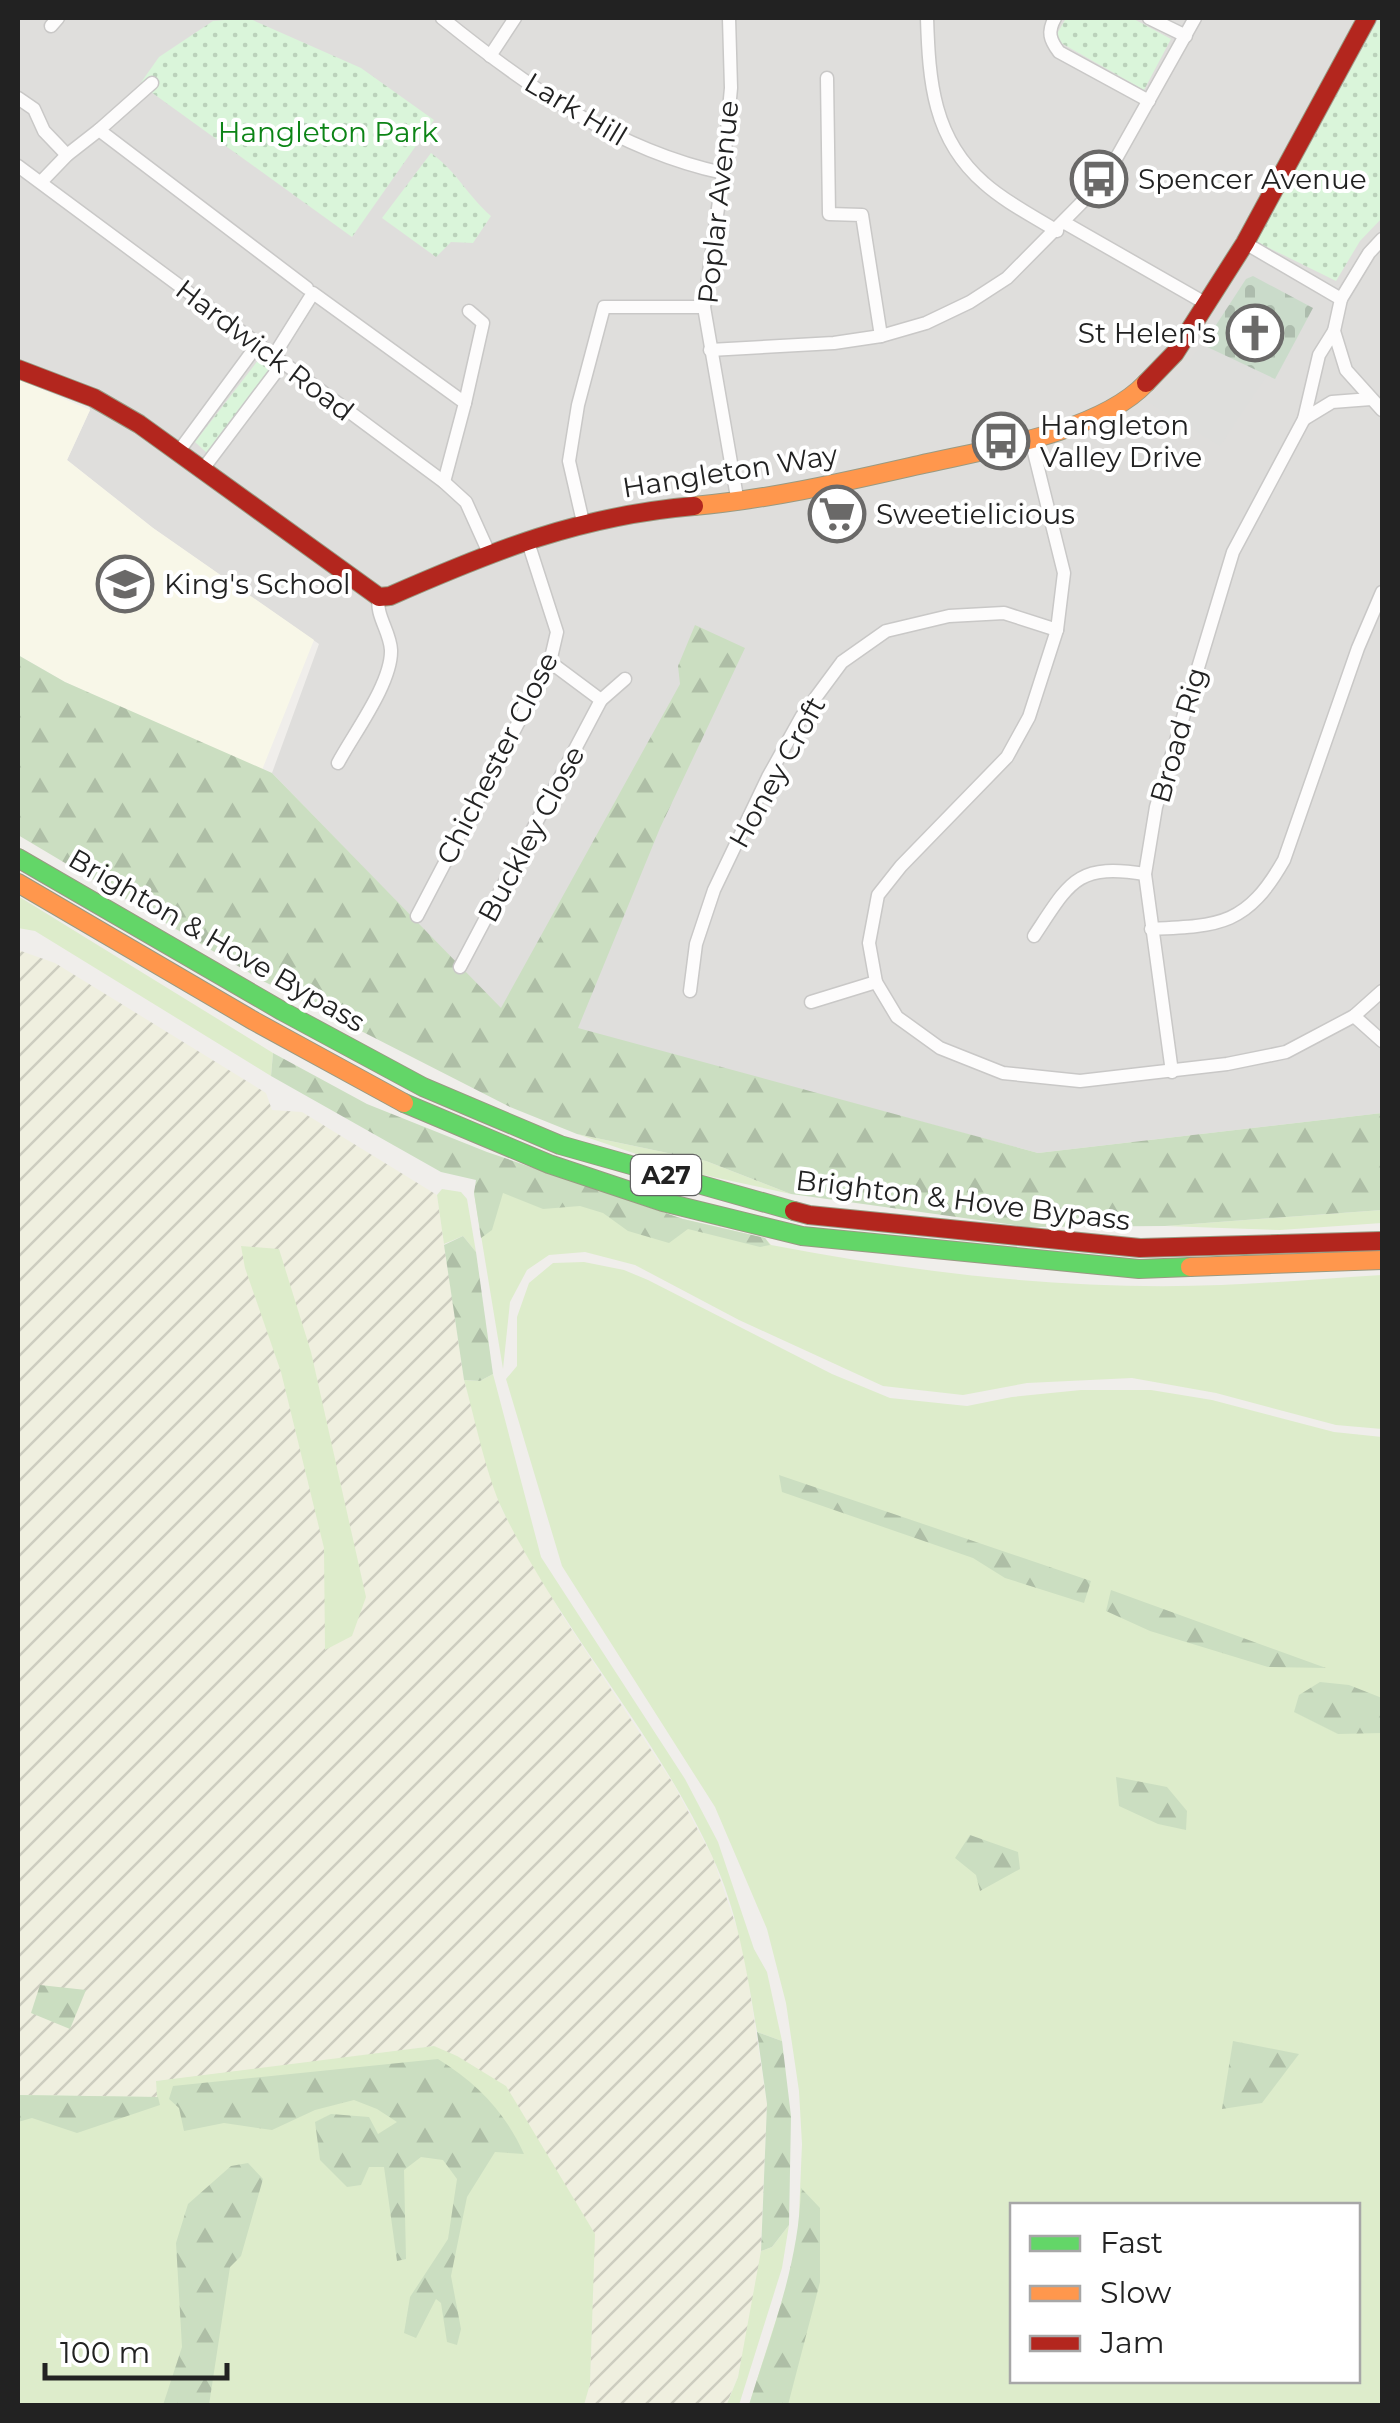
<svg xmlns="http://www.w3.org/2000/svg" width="1400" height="2423" viewBox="0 0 1400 2423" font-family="Montserrat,sans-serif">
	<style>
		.residential { fill: #dfdedc }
		.education { fill: #f8f7e8 }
		.religious { fill: #dededc }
		.farmland { fill: url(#farmland-furrows) }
		.grass { fill: #ddeccb; fill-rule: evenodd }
		.forest { fill: url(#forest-firs) }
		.cemetery { fill: url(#cemetery-stones) }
		.park { fill: url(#park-dots) }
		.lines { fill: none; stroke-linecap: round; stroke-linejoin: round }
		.street-casing { stroke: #c9c8c7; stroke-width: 15 }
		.fast-casing { stroke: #999a82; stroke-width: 20 }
		.slow-casing { stroke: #999a82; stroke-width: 20 }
		.jam-casing { stroke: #999a82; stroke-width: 20 }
		.street { stroke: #fdfcfc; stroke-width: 12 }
		.fast { stroke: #63d668; stroke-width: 18 }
		.slow { stroke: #ff974d; stroke-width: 18 }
		.jam { stroke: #b3261e; stroke-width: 18 }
		.labels { text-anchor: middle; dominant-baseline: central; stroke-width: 8; stroke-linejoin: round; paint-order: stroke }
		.shield { fill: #fff; stroke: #646464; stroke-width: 2.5 }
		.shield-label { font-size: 25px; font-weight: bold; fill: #222 }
		.street-label { font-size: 28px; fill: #222; stroke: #fff }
		.park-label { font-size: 28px; fill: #0c8416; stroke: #fff }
		.poi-label { font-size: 28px; fill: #222; stroke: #fff; text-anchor: start }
	</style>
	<defs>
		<pattern id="farmland-furrows" width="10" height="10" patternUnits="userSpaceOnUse" patternTransform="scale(2.5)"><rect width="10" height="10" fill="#efefdf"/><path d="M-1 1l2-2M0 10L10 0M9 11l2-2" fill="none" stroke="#cdcdbf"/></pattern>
		<pattern id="forest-firs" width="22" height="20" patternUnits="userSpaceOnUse" patternTransform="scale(2.5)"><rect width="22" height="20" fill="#cbdec1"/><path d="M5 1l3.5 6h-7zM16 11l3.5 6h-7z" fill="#aebea6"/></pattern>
		<pattern id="cemetery-stones" width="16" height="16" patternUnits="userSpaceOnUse" patternTransform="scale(2.5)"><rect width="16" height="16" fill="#cadbca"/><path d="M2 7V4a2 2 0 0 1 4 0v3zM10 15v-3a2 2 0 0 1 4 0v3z" fill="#adbcad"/></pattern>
		<pattern id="park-dots" width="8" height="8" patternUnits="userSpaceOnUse" patternTransform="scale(2.5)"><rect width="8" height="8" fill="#daf5da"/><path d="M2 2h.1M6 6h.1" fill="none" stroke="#bbd2bb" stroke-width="1.8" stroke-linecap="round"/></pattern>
	</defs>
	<rect width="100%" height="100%" fill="#f0eeeb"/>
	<polygon class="residential" points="18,18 1382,18 1382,1113 1038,1153 501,1009 272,773 319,644 153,528 67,460 90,410 87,391 18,361"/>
	<polygon class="education" points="18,379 90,410 67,460 153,528 314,640 262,770 65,682 18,655"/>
	<polygon class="religious" points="1253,276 1313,308 1275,379 1267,376 1220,446 1146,401 1183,370 1246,279"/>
	<polygon class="farmland" points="18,950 55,963 266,1093 272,1110 302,1112 437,1195 464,1380 501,1508 562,1615 673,1783 713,1858 743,1946 767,2104 760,2269 738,2377 726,2405 584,2405 590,2384 594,2234 434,2046 239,2073 156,2081 158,2097 18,2095"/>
	<g class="grass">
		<polygon points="18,896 273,1053 271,1076 35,931 18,928"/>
		<polygon points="577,1134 706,1161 791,1194 690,1172"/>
		<path d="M477,1180L613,1197L683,1219L765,1238L771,1245C917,1273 1072,1291 1221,1285C1275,1283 1329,1278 1382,1275V1429L1336,1425L1216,1393L1132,1378L1027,1383L963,1395L883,1386L739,1320L635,1265L585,1252L549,1255L527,1270L510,1302L503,1369L474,1193Z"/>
		<polygon points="442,1189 461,1192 467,1199 476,1252 463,1236 444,1244 437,1195"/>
		<polygon points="1382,1210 1382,1223 1280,1230 1165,1226"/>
		<polygon points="241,1246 279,1249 311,1352 366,1597 352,1636 325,1650 324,1548 281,1372 245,1268"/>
		<path d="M584,1262L624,1270L648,1280L832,1374L890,1398L967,1406L1012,1397L1081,1390H1151L1212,1400L1334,1432L1382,1437V2405H749L793,2266L798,2239L802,2144L799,2091L786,2003L767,1929L715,1807L562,1566L506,1379L517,1366V1317L529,1283L553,1263ZM1012,2206H1358V2380H1012Z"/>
		<path d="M493,1374L541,1557L685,1779L718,1842L754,1949L767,1972L782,2041L757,2032C747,1973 738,1911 712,1856C656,1733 562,1632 503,1511C486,1475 475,1419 464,1380L480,1381Z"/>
		<polygon points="434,2046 457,2056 506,2086 595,2234 590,2384 584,2405 18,2406 18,2095 157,2097 156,2081"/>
		<polygon points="789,2225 782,2268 739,2405 726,2406 738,2377 761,2251 772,2247"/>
	</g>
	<g class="forest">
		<polygon points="695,625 745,648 660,828 578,1028 1038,1153 1382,1113 1382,1210 1165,1226 1028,1227 791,1194 706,1161 577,1134 510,1107 265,982 18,835 18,655 65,682 272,773 501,1008 680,684 678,666"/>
		<polygon points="273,1053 367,1104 487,1152 683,1219 765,1238 770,1245 760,1247 688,1229 669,1243 628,1231 603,1213 580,1206 543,1209 503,1193 492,1230 481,1238 474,1193 476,1180 441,1172 271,1076"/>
		<polygon points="463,1236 476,1252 493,1374 480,1381 464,1380 444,1245"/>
		<polygon points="779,1475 1091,1581 1084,1603 1005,1578 973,1558 782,1492"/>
		<polygon points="1111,1590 1326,1668 1268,1667 1150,1631 1106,1611"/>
		<polygon points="1320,1682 1349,1685 1382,1698 1382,1733 1338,1734 1294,1712 1299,1695"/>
		<polygon points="1116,1777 1167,1787 1187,1811 1186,1830 1158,1824 1119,1806"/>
		<polygon points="970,1835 1018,1852 1020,1869 980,1891 976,1875 955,1858"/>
		<polygon points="40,1985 86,1990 70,2029 31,2013"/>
		<polygon points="757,2032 782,2041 791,2116 789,2225 772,2247 761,2251 767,2104"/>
		<polygon points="1233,2041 1299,2054 1262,2103 1222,2109"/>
		<path d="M438,2059C477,2083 505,2112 524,2154L495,2152L467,2197L451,2276L461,2329L457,2345L447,2342L441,2303L436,2299L416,2338L404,2333L410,2297L448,2239L457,2179L443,2160L421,2157L404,2170L406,2259L397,2261L384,2167H369L361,2185L347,2187L320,2160L315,2122L331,2114L369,2117L378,2134L397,2122L377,2109L354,2100L315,2110L272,2130L224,2123L184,2131L179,2108L169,2099L173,2086Z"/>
		<polygon points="18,2095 158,2097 160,2105 77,2133 32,2118 18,2122"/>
		<polygon points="248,2163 263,2179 241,2256 230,2267 209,2405 163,2405 182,2347 176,2243 188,2204 231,2166"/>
		<path d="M801,2188L820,2208V2282L788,2405H749C771,2334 799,2264 801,2188Z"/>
	</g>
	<polygon class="cemetery" points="1253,276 1313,308 1275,379 1203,345 1246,279"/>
	<g class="park">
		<polygon points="248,18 361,68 434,120 352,237 140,84 159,57 213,21"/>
		<polygon points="1066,18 1132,18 1171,39 1144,90 1054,39"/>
		<polygon points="1379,18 1382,18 1382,218 1360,241 1336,281 1257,242"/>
		<path d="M431,153C459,174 466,194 491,216L473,243L451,242L436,257L382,218Z"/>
		<polygon points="259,359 272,369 208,454 195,442"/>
	</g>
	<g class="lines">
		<g class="street-casing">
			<g id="street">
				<path d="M442,18C526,86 616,150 723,173"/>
				<polyline points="729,18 731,88 723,173 704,307 738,503"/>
				<path d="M927,18C929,81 933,139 984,183C1005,202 1033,216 1057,231"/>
				<path d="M1055,18C1047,32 1050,40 1059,52L1149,101"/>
				<polyline points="1149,18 1186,36"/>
				<polyline points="51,26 58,18"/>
				<polyline points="490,56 515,18"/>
				<polyline points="827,78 829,214 862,215 881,336"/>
				<polyline points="18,98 34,109 44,131 67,155"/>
				<polyline points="99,130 152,83"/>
				<polyline points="18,166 444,482 466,502 489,553"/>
				<polyline points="41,182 67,155 99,130 307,288"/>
				<polyline points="1065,223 1205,303"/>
				<polyline points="1245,243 1341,299 1334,331 1346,370 1382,410"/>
				<polyline points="1341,299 1369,253 1382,239"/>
				<polyline points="710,350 834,343 881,336 926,323 970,302 1007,278 1104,180 1195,18"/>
				<polyline points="273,357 313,293 465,403 444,482"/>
				<polyline points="465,403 483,323 469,311"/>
				<polyline points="1304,419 1332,402 1371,399"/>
				<polyline points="1031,440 1064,573 1057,630 1029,717 1007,757 901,866 878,895 869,943 876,982 897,1017 940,1048 1003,1073 1080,1081 1227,1064 1286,1052 1354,1016 1382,991"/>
				<polyline points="179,451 257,345"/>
				<polyline points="203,469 282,364"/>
				<polyline points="583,522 569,461 578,405 604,307 704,307"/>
				<polyline points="601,700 625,679"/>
				<path d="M338,763C354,733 392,683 391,650C390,631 375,615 379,597"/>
				<polyline points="417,916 550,662 557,632 527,539"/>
				<path d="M1151,929C1221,926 1247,925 1284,860L1358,648L1382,592"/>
				<path d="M1034,936C1070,882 1076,863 1145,874"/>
				<polyline points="460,967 601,700 550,662"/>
				<polyline points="690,991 696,944 714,890 768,777 802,716 842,662 886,631 949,616 1004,613 1057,630"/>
				<polyline points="811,1002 876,982"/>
				<polyline points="1354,1016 1382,1041"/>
				<polyline points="1172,1072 1145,874 1156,807 1233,552 1304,419 1319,355 1334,331"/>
			</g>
		</g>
		<g class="fast-casing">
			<g id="fast">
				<polyline points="18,858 282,1011 423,1087 560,1145 794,1211"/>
				<polyline points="404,1103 549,1164 663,1202 802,1236 1139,1269 1190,1267"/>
			</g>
		</g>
		<g class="slow-casing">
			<g id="slow">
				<path d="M694,506C771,499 844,482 919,465C984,450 1099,433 1146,383"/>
				<polyline points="18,883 254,1021 404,1103"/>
				<polyline points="1190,1267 1382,1260"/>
			</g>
		</g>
		<g class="jam-casing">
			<g id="jam">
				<path d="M18,369L94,398L139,424L379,597L390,596C495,550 579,516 694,506"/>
				<polyline points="1146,383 1175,353 1245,243 1367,18"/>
				<polyline points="794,1211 809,1215 1140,1248 1382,1241"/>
			</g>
		</g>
		<use href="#street" class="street"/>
		<use href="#fast" class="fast"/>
		<use href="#slow" class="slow"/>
		<use href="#jam" class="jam"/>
	</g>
	<defs>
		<g id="bus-ring" transform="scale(2.875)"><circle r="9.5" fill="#fff" stroke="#6a6968" stroke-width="1.5"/><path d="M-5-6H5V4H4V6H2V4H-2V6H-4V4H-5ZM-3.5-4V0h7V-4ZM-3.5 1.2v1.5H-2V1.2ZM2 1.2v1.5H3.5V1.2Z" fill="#6a6968"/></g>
		<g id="church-ring" transform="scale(2.875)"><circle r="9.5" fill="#fff" stroke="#6a6968" stroke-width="1.5"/><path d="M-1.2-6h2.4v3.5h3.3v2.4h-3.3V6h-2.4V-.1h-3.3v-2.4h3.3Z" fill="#6a6968"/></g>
		<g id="supermarket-ring" transform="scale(2.875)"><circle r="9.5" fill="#fff" stroke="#6a6968" stroke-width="1.5"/><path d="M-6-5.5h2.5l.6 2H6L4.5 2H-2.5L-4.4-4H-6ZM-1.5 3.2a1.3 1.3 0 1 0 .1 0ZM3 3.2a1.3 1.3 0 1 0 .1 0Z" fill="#6a6968"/></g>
		<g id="school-ring" transform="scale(2.875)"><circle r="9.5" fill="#fff" stroke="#6a6968" stroke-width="1.5"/><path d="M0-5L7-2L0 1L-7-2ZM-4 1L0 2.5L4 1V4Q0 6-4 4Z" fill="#6a6968"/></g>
	</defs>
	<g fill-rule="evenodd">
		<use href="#bus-ring" x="1099" y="179"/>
		<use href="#church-ring" x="1255" y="333"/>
		<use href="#bus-ring" x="1001" y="441"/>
		<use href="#supermarket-ring" x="837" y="514"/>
		<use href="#school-ring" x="125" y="584"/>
	</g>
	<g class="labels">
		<rect class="shield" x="631" y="1155" width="70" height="40" rx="8"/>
		<g class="shield-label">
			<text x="666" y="1175">A27</text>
		</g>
		<g class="street-label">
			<text transform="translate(576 109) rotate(31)">Lark Hill</text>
			<text transform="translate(718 202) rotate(-84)">Poplar Avenue</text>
			<text transform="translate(265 350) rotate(37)">Hardwick Road</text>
			<text transform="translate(730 471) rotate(-9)">Hangleton Way</text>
			<text transform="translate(1178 735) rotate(-74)">Broad Rig</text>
			<text transform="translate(497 758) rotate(-63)">Chichester Close</text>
			<text transform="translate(777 772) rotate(-61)">Honey Croft</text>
			<text transform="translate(531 834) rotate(-62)">Buckley Close</text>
			<text transform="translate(217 940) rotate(30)">Brighton &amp; Hove Bypass</text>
			<text transform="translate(963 1200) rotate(7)">Brighton &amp; Hove Bypass</text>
		</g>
		<g class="park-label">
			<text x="328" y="132">Hangleton Park</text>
		</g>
		<g class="poi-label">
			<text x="1138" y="179">Spencer Avenue</text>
			<text x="1216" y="333" text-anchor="end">St Helen's</text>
			<text x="1040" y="425">Hangleton<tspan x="1040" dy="32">Valley Drive</tspan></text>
			<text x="876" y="514">Sweetielicious</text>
			<text x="164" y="584">King's School</text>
		</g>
	</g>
	<rect width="1400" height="2423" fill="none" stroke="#222222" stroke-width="40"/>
	<rect x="1010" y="2203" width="350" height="180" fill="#ffffff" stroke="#a7a7a7" stroke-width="2.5"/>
	<rect x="1030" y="2236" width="50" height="15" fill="#63d668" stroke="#a7a7a7" stroke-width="2.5"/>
	<text x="1100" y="2253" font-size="30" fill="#222222">Fast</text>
	<rect x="1030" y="2286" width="50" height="15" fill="#ff974d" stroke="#a7a7a7" stroke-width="2.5"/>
	<text x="1100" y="2303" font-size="30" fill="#222222">Slow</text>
	<rect x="1030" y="2336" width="50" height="15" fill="#b3261e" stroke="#a7a7a7" stroke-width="2.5"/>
	<text x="1100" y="2353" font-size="30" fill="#222222">Jam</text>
	<path d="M45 2363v15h182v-15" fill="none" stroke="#222222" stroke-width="5"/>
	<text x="60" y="2363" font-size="30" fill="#222222" stroke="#ffffff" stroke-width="8" paint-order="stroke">100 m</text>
</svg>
